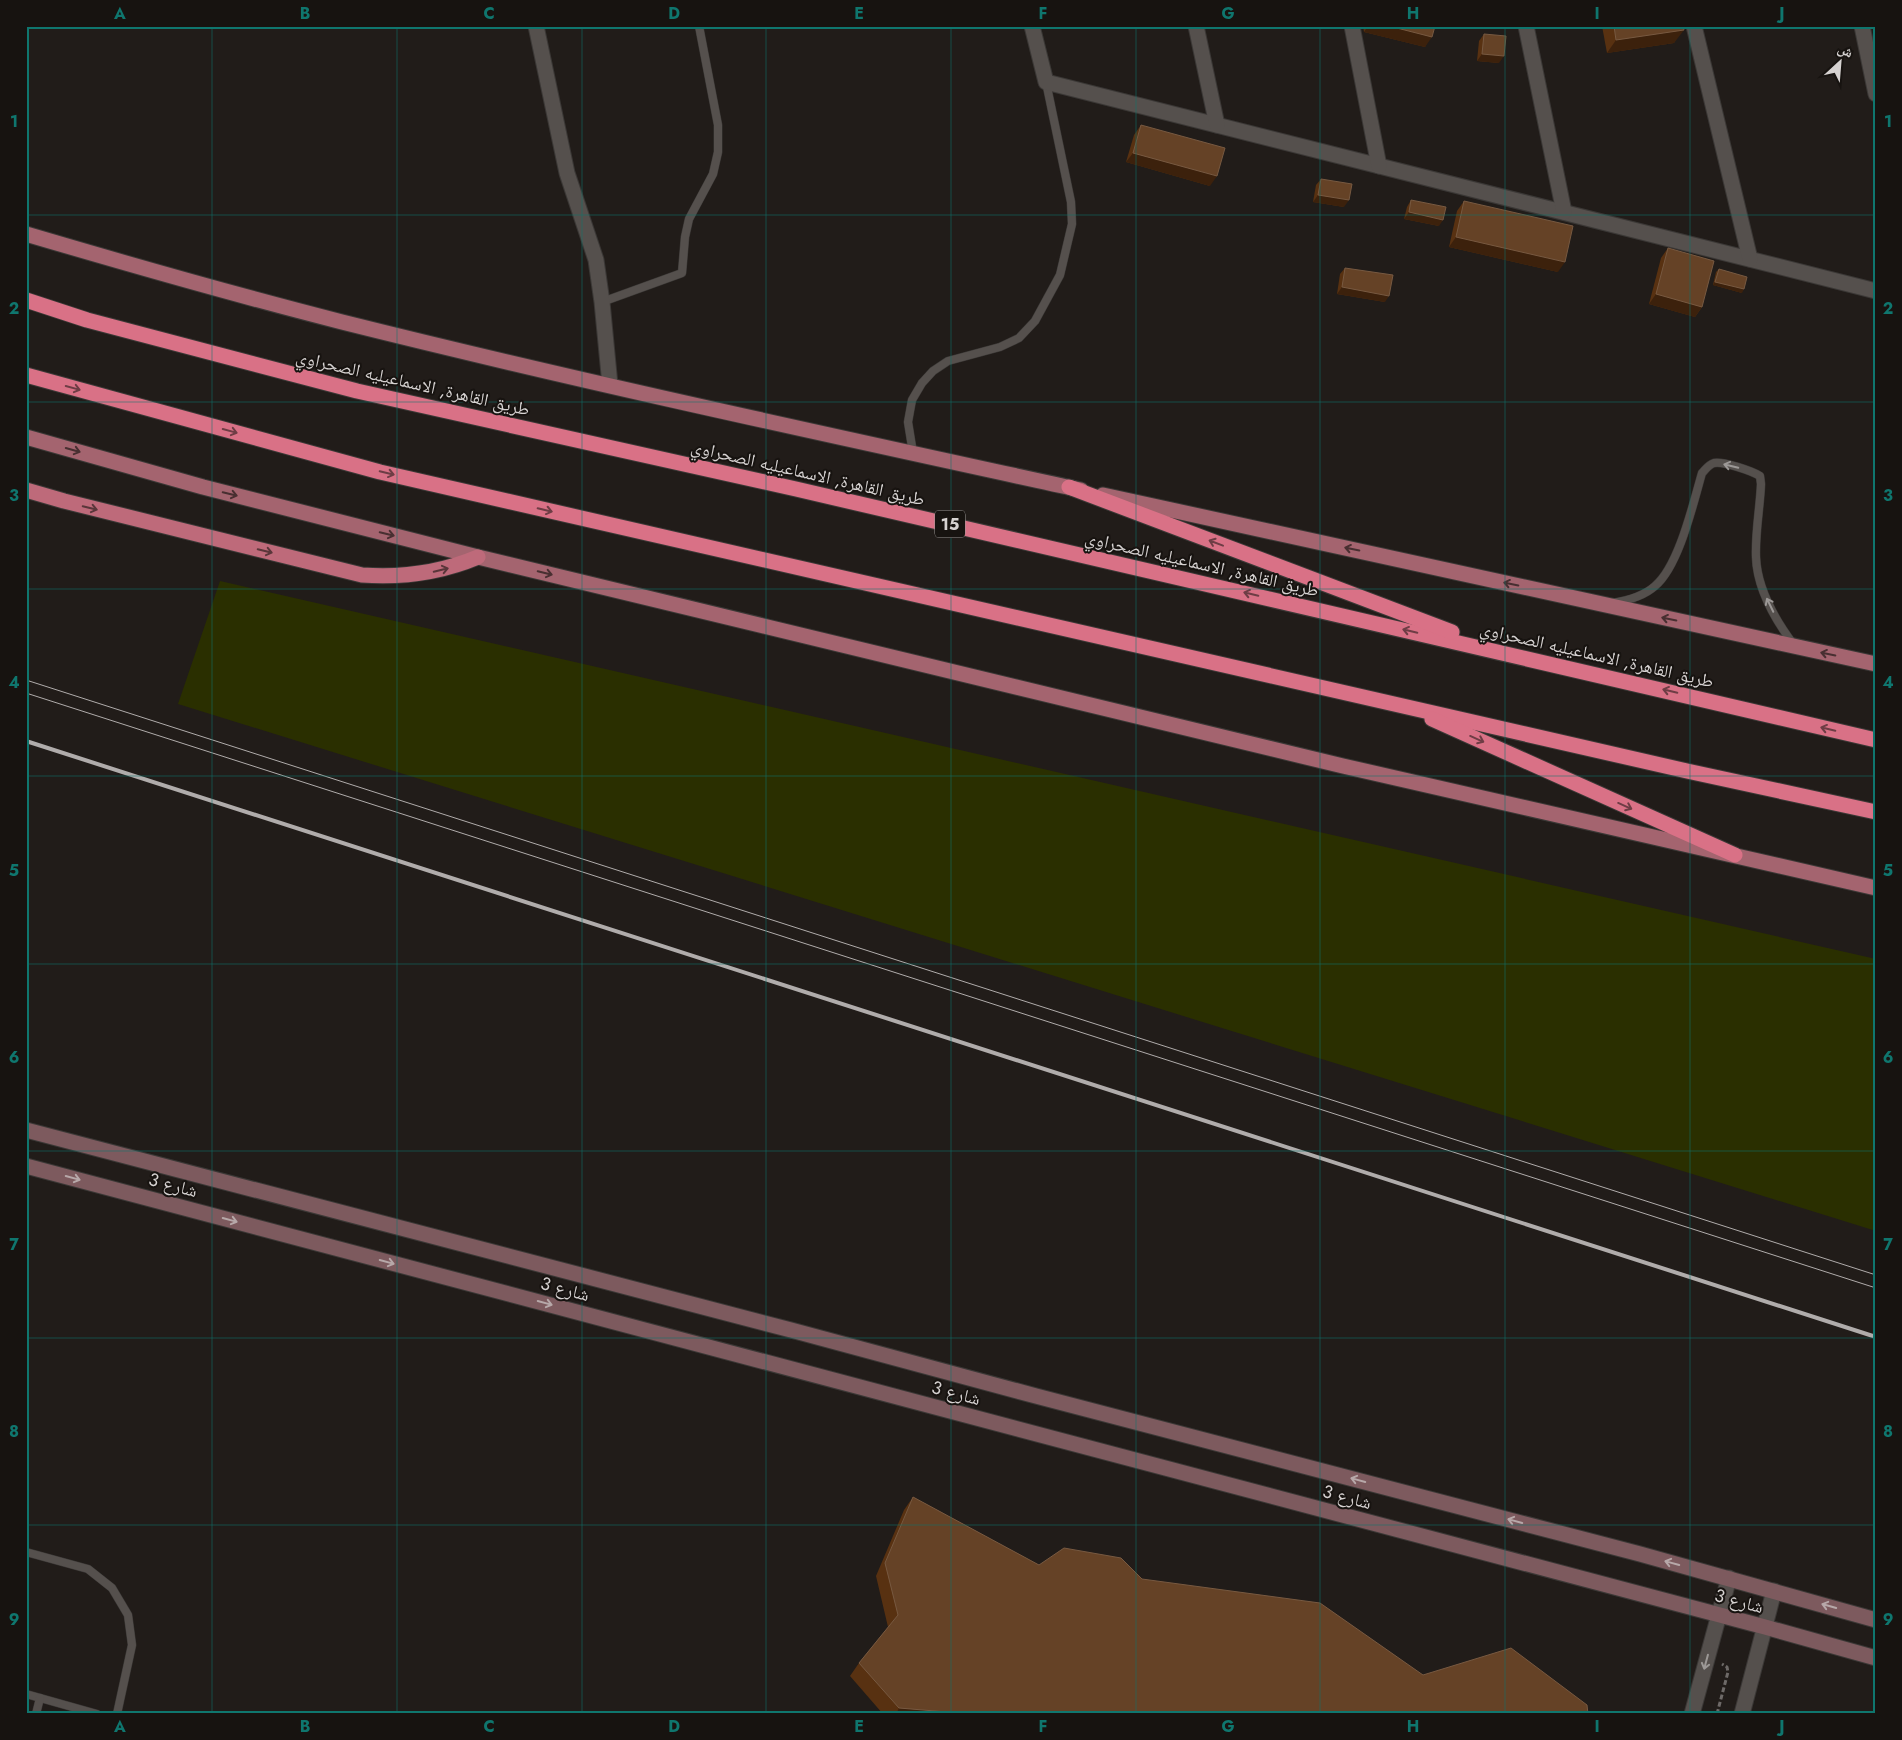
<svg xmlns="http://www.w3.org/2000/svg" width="1902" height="1740" viewBox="0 0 1902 1740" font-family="Jost,'Noto Naskh Arabic',sans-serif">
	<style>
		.green { fill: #2a2f00 }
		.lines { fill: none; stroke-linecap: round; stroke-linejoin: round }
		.service-casing { stroke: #3b3836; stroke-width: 9 }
		.minor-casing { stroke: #3b3836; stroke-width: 17 }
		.tertiary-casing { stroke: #3b3836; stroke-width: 17 }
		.secondary-casing { stroke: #3b3836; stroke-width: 17 }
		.primary-casing { stroke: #3b3836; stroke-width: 17 }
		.trunk-casing { stroke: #3b3836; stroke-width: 17 }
		.motorway-casing { stroke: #3b3836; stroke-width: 17 }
		.path { stroke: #6e6a68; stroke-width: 3; stroke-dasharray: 5 2.5; stroke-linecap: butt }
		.service { stroke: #55504d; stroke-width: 8 }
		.minor { stroke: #55504d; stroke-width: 15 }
		.tertiary { stroke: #55504d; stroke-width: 15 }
		.secondary { stroke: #7d5a5e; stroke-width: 15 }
		.primary { stroke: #a4646f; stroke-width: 15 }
		.trunk { stroke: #be6a7a; stroke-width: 15 }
		.motorway { stroke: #d97186; stroke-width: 15 }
		.tram { stroke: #b0acab; stroke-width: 1 }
		.rail { stroke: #b0acab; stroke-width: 4 }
		.wall { fill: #583111 }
		.shaded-wall { fill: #3c210c }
		.building { fill: #654226; stroke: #775941 }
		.oneway { stroke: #6e3d45 }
		.oneway2 { stroke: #482f31 }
		.oneway3 { stroke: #9c9896 }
		.oneway4 { stroke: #5a363a }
		.oneway5 { stroke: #b7a8a9 }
		.grid { fill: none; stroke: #0f766e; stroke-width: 1; stroke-opacity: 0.55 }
		.labels { text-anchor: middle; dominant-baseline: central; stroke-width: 4; stroke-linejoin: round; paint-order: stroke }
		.shield { fill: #171310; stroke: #9d9997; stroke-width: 1 }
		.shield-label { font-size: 16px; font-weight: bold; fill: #d6d2d1 }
		.street-label { font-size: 18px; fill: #d6d2d1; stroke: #171310 }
		.neatline { fill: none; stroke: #0f766e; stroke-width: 2 }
		.grid-label { font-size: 16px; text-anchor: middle; font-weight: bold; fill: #0f766e }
	</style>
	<rect width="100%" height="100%" fill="#211c19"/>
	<polygon class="green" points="220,581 1876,959 1876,1231 178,704"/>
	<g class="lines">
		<g class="service-casing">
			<g id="service">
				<polyline points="602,302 682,273 685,237 689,219 713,174 718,152 718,125 699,26"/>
				<polyline points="913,453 908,422 912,400 922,383 933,371 948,361 1000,347 1019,338 1035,321 1060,275 1072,224 1071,202 1046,82"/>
				<path d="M1612,603C1625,601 1644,596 1655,586C1679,566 1693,504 1702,473C1706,469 1708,465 1714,463C1723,461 1752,471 1760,476L1761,484C1760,508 1755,533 1756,557C1757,588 1776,621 1794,645"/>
				<polyline points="26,1552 88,1569 112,1588 128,1615 132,1645 117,1714"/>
				<polyline points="26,1694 97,1714"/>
				<polyline points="36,1714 40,1698"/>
			</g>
		</g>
		<g class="minor-casing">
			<g id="minor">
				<polyline points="536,26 567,173 596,260 602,302 610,385"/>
				<polyline points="1032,26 1046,82 1876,291"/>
				<polyline points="1196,26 1217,125"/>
				<polyline points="1352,26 1379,166"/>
				<polyline points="1526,26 1564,212"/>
				<polyline points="1694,26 1750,259"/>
				<polyline points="1862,26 1876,94"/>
			</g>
		</g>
		<g class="tertiary-casing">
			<g id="tertiary">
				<polyline points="1692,1714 1729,1578"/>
				<polyline points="1742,1714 1774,1591"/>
			</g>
		</g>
		<g class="secondary-casing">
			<g id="secondary">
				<polyline points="26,1130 791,1330 1036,1396 1640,1554 1876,1620"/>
				<polyline points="26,1166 1765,1627 1876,1658"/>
			</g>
		</g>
		<g class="primary-casing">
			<g id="primary">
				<path d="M26,234C131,265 236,295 342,322C586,383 834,436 1081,490"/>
				<polyline points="26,437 203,487 478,557 1343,766 1876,888"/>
				<polyline points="1103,495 1876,664"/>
			</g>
		</g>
		<g class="trunk-casing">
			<path id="trunk" d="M26,490L64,501L362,575C403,578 440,573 478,557"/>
		</g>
		<g class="motorway-casing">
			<g id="motorway">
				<polyline points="26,300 87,320 357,391 796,489 1876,740"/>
				<polyline points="26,375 380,472 1687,771 1876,812"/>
				<polyline points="1069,487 1452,632"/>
				<polyline points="1432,719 1735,855"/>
			</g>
		</g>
		<polyline class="path" points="1717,1714 1728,1672 1727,1667 1722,1664"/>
		<use href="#service" class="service"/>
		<use href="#minor" class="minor"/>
		<use href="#tertiary" class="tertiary"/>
		<use href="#secondary" class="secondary"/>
		<use href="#primary" class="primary"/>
		<use href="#trunk" class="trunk"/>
		<use href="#motorway" class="motorway"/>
		<g class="tram">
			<polyline points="26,680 1876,1275"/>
			<polyline points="26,693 1876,1288"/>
		</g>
		<polyline class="rail" points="26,741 1876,1337"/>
	</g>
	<g class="wall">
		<polygon points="1363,26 1435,26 1425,47 1364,32"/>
		<polygon points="1602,26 1683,26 1674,43 1607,53"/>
		<polygon points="1484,34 1499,63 1477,61 1479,41"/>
		<polygon points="1141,125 1210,186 1126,162 1134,135"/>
		<polygon points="1321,179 1344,207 1313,202 1316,185"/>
		<polygon points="1411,200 1439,226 1404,219 1407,207"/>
		<polygon points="1464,201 1558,272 1449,247 1457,211"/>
		<polygon points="1668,248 1702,307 1695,317 1649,304 1661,258"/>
		<polygon points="1345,268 1385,302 1337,294 1340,274"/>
		<polygon points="1719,269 1742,293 1713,285 1716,272"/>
		<polygon points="913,1497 1039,1565 1142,1579 1423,1675 1588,1714 883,1714 850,1676 859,1663 888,1627 876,1576 904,1510"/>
	</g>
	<g class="shaded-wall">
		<polygon points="1368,26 1389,26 1432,37 1425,47 1364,32"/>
		<polygon points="1684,30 1674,43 1607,53 1616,40"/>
		<polygon points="1482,54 1504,56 1499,63 1477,61"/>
		<polygon points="1133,153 1217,176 1210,186 1126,162"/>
		<polygon points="1318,195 1349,200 1344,207 1313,202"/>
		<polygon points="1409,212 1443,220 1439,226 1404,219"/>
		<polygon points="1456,237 1565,262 1558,272 1449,247"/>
		<polygon points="1715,282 1744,289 1742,293 1713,285"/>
		<polygon points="1342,287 1389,296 1385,302 1337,294"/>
		<polygon points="1656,294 1702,307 1695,317 1649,304"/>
		<polygon points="899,1708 971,1714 896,1714"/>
	</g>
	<g class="building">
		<polygon points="1389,26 1435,26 1432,37"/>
		<polygon points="1614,26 1683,26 1684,30 1616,40"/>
		<polygon points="1484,34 1506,36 1504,56 1482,54"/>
		<polygon points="1141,125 1225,148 1217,176 1133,153"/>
		<polygon points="1321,179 1352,184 1349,200 1318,195"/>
		<polygon points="1411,200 1446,207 1443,220 1409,212"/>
		<polygon points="1464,201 1573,226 1565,262 1456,237"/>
		<polygon points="1668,248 1714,261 1702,307 1656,294"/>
		<polygon points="1345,268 1393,275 1389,296 1342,287"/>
		<polygon points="1719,269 1747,277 1744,289 1715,282"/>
		<polygon points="913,1497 1039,1565 1064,1548 1121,1558 1142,1579 1320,1603 1423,1675 1511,1648 1587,1705 1588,1714 971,1714 899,1708 859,1663 898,1615 885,1563"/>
	</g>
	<defs><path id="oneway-shaft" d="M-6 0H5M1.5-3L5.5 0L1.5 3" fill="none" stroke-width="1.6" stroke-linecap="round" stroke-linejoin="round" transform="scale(1.25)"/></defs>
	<g class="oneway">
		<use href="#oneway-shaft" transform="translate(73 388) rotate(15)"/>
		<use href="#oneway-shaft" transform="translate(230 431) rotate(15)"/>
		<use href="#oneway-shaft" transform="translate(387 473) rotate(13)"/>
		<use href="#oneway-shaft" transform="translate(545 510) rotate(13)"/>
		<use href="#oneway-shaft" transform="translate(1216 543) rotate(-159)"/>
		<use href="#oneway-shaft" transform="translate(1251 594) rotate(-167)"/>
		<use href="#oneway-shaft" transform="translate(1410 631) rotate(-167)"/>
		<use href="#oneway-shaft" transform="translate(1670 691) rotate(-167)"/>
		<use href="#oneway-shaft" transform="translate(1828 729) rotate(-167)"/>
		<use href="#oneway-shaft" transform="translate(1477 739) rotate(24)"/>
		<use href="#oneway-shaft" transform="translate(1625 806) rotate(24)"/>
	</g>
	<g class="oneway2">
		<use href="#oneway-shaft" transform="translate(73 450) rotate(16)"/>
		<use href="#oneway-shaft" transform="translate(230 494) rotate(14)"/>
		<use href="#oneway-shaft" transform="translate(387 534) rotate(14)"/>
		<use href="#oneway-shaft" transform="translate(1352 549) rotate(-168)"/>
		<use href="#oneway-shaft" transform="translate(545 573) rotate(14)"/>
		<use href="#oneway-shaft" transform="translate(1511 584) rotate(-168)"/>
		<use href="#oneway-shaft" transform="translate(1669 619) rotate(-168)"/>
		<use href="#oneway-shaft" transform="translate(1828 654) rotate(-168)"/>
	</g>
	<g class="oneway3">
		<use href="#oneway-shaft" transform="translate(1731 466) rotate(-166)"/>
		<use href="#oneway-shaft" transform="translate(1770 605) rotate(-116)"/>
		<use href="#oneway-shaft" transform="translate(1706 1662) rotate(105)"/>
	</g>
	<g class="oneway4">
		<use href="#oneway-shaft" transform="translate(90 508) rotate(14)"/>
		<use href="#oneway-shaft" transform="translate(265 551) rotate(14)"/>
		<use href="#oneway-shaft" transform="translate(441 570) rotate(-14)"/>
	</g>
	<g class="oneway5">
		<use href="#oneway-shaft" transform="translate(73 1178) rotate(15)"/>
		<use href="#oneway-shaft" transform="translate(230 1220) rotate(15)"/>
		<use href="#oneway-shaft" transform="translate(387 1262) rotate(15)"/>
		<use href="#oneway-shaft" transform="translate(545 1303) rotate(15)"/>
		<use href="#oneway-shaft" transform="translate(1358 1480) rotate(-165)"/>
		<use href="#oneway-shaft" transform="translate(1515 1521) rotate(-165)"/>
		<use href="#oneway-shaft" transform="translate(1672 1563) rotate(-165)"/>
		<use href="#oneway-shaft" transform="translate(1829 1606) rotate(-164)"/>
	</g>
	<path class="grid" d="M212,26V1714M397,26V1714M582,26V1714M766,26V1714M951,26V1714M1136,26V1714M1320,26V1714M1505,26V1714M1690,26V1714M26,215H1876M26,402H1876M26,589H1876M26,776H1876M26,964H1876M26,1151H1876M26,1338H1876M26,1525H1876"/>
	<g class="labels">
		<rect class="shield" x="935" y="510.5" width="30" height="27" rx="4"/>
		<g class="shield-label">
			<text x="950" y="524">15</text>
		</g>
		<g class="street-label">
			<text transform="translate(413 383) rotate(13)">طريق القاهرة, الاسماعيليه الصحراوي</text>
			<text transform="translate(808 473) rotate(13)">طريق القاهرة, الاسماعيليه الصحراوي</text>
			<text transform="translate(1202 564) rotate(13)">طريق القاهرة, الاسماعيليه الصحراوي</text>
			<text transform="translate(1597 655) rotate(13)">طريق القاهرة, الاسماعيليه الصحراوي</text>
			<text transform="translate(173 1185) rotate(15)">شارع 3</text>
			<text transform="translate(565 1289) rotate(15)">شارع 3</text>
			<text transform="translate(956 1393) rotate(15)">شارع 3</text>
			<text transform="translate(1347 1497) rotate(15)">شارع 3</text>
			<text transform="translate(1739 1601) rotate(15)">شارع 3</text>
		</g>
	</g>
	<rect width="1902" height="1740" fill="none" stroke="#171310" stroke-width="55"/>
	<g transform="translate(1840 62) rotate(26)" stroke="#171310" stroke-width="4" paint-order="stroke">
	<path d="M0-4L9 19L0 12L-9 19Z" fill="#d6d2d1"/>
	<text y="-8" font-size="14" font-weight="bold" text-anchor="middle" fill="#d6d2d1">ش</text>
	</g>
	<rect x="28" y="28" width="1846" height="1684" class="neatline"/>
	<g class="grid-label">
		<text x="120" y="19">A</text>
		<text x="305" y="19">B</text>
		<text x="489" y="19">C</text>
		<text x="674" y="19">D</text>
		<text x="859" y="19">E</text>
		<text x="1043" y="19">F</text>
		<text x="1228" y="19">G</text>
		<text x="1413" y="19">H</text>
		<text x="1597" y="19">I</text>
		<text x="1782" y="19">J</text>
		<text x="14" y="127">1</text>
		<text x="1888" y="127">1</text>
		<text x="14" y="314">2</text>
		<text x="1888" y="314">2</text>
		<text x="14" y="501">3</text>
		<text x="1888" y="501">3</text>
		<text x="14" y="688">4</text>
		<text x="1888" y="688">4</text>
		<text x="14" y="876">5</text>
		<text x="1888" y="876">5</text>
		<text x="14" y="1063">6</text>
		<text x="1888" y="1063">6</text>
		<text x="14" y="1250">7</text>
		<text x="1888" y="1250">7</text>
		<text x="14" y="1437">8</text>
		<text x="1888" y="1437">8</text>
		<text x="14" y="1625">9</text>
		<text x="1888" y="1625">9</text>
		<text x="120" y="1732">A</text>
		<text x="305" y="1732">B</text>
		<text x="489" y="1732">C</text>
		<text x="674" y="1732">D</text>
		<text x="859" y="1732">E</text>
		<text x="1043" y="1732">F</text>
		<text x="1228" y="1732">G</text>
		<text x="1413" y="1732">H</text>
		<text x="1597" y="1732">I</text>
		<text x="1782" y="1732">J</text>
	</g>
</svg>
